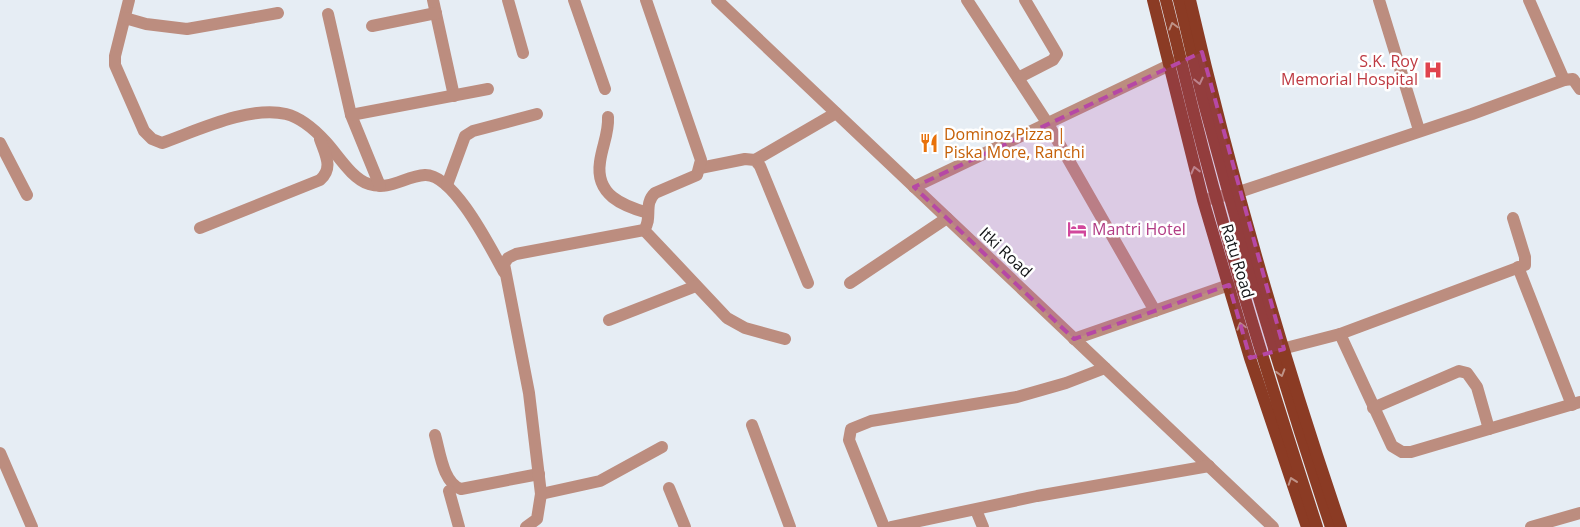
<svg xmlns="http://www.w3.org/2000/svg" width="1580" height="527" viewBox="0 0 1580 527" font-family="'Open Sans',sans-serif">
	<style>
		.lines { fill: none; stroke-linecap: round; stroke-linejoin: round }
		.minor { stroke: #bc8d7f; stroke-width: 12 }
		.major { stroke: #8b3b24; stroke-width: 12 }
		.oneway { stroke: #bf9387 }
		.marked { fill: #b648a5; fill-opacity: 0.2; stroke: #b648a5; stroke-width: 4; stroke-dasharray: 10 6; stroke-linejoin: round }
		.labels { text-anchor: middle; dominant-baseline: central; stroke-width: 5; stroke-linejoin: round; paint-order: stroke }
		.health-label { font-size: 16px; fill: #be3a42; stroke: #fff; text-anchor: end }
		.food-label { font-size: 16px; fill: #c56008; stroke: #fff; text-anchor: start }
		.hotel-label { font-size: 16px; fill: #b23c85; stroke: #fff; text-anchor: start }
		.street-label { font-size: 16px; fill: #111315; stroke: #fff }
	</style>
	<rect width="100%" height="100%" fill="#e6edf4"/>
	<g class="lines">
		<g class="minor">
			<path d="M129,0L115,56V65L144,131L152,139L162,143C196,131 250,105 286,114C302,118 316,131 326,142C338,155 352,179 369,184C390,191 405,176 425,175C454,174 491,249 504,272"/>
			<polyline points="433,0 454,96"/>
			<polyline points="508,0 523,53"/>
			<polyline points="574,0 605,89"/>
			<polyline points="717,0 1273,527"/>
			<polyline points="967,0 1048,124 1155,311"/>
			<polyline points="1379,0 1419,130"/>
			<polyline points="1529,0 1564,80"/>
			<polyline points="328,14 351,115 380,186"/>
			<polyline points="125,18 146,24 187,29 278,13"/>
			<polyline points="372,26 436,13"/>
			<polyline points="1018,78 1053,60 1057,54 1025,0"/>
			<polyline points="351,115 488,89"/>
			<path d="M608,117C609,133 602,146 600,162C595,195 623,206 648,213"/>
			<polyline points="0,143 27,195"/>
			<polyline points="755,160 836,113"/>
			<polyline points="700,168 745,159 755,160 760,166 808,283"/>
			<polyline points="447,185 465,136 473,131 537,114"/>
			<polyline points="914,187 1178,61"/>
			<polyline points="1205,200 1239,192 1472,114 1564,80 1573,79 1580,89"/>
			<path d="M200,228L320,180C334,168 325,154 320,139"/>
			<polyline points="644,230 727,318 745,328 785,339"/>
			<polyline points="1518,267 1572,405"/>
			<polyline points="850,283 947,218"/>
			<polyline points="609,320 696,286"/>
			<polyline points="1340,334 1525,265 1525,257 1513,218"/>
			<polyline points="1074,339 1229,285"/>
			<polyline points="1274,351 1340,334 1392,446 1402,452 1411,452 1580,402"/>
			<polyline points="1373,408 1459,371 1467,373 1477,387 1489,429"/>
			<polyline points="752,425 790,527"/>
			<path d="M435,435C440,452 443,483 461,489L539,474"/>
			<polyline points="0,453 32,527"/>
			<polyline points="669,488 685,527"/>
			<polyline points="449,491 459,527"/>
			<polyline points="541,494 600,481 662,447"/>
			<polyline points="976,510 983,527"/>
			<path d="M526,527L537,519L541,494L529,393L504,264L508,258L516,254L644,230C653,218 643,204 655,193L697,175L701,160L646,0"/>
			<polyline points="884,527 849,440 851,429 871,421 1017,397 1066,383 1105,368"/>
			<polyline points="891,527 1037,496 1209,466"/>
			<polyline points="1531,527 1580,513"/>
		</g>
		<g class="major">
			<polyline points="1153,0 1203,200 1250,358 1307,527"/>
			<path d="M1166,0C1176,39 1185,78 1195,118C1230,256 1273,392 1317,527"/>
			<path d="M1179,0C1189,39 1197,79 1208,118C1245,255 1286,392 1331,527"/>
			<path d="M1190,0C1231,178 1282,354 1341,527"/>
		</g>
	</g>
	<defs><path id="oneway-chevron" d="M-2-3.5L2.5 0L-2 3.5" fill="none" stroke-width="1.6" stroke-linecap="round" stroke-linejoin="round" transform="scale(1.25)"/></defs>
	<g class="oneway">
		<use href="#oneway-chevron" transform="translate(1173 26) rotate(-105)"/>
		<use href="#oneway-chevron" transform="translate(1199 81) rotate(77)"/>
		<use href="#oneway-chevron" transform="translate(1195 170) rotate(-104)"/>
		<use href="#oneway-chevron" transform="translate(1241 326) rotate(-106)"/>
		<use href="#oneway-chevron" transform="translate(1281 373) rotate(73)"/>
		<use href="#oneway-chevron" transform="translate(1292 481) rotate(-109)"/>
	</g>
	<path class="marked" d="M1202,52L1284,349L1250,358L1229,285L1074,339L914,187Z"/>
	<defs>
		<g id="hospital-bare" transform="scale(1.5)"><path d="M-5-5h3v3.5h4V-5h3V5h-3V1.5h-4V5h-3Z" fill="#e0444e" stroke="#fff" stroke-width="2.5" paint-order="stroke"/></g>
		<g id="restaurant-bare" transform="scale(1.5)"><path d="M-5-6h1v4h1v-4h1v4h1v-4h1v5L-1.5 .5V6h-2V.5L-5-1ZM5-6V6H3V1.5H1.5Q1.5-4 5-6Z" fill="#e8710a" stroke="#fff" stroke-width="2.5" paint-order="stroke"/></g>
		<g id="hotel-bare" transform="scale(1.5)"><path d="M-6-4.5h1.5V1H6V5H4.5V3h-9V5H-6ZM-4 0a1.8 1.8 0 1 1 3.6 0ZM.5 0V-2.5h3Q6-2.5 6 0Z" fill="#d1479c" stroke="#fff" stroke-width="2.5" paint-order="stroke"/></g>
	</defs>
	<g fill-rule="evenodd">
		<use href="#hospital-bare" x="1433" y="70"/>
		<use href="#restaurant-bare" x="929" y="143"/>
		<use href="#hotel-bare" x="1077" y="229"/>
	</g>
	<g class="labels">
		<g class="health-label">
			<text x="1418" y="61">S.K. Roy<tspan x="1418" dy="18">Memorial Hospital</tspan></text>
		</g>
		<g class="food-label">
			<text x="944" y="134">Dominoz Pizza |<tspan x="944" dy="18">Piska More, Ranchi</tspan></text>
		</g>
		<g class="hotel-label">
			<text x="1092" y="229">Mantri Hotel</text>
		</g>
		<g class="street-label">
			<text transform="translate(1006 252) rotate(43)">Itki Road</text>
			<text transform="translate(1238 261) rotate(73)">Ratu Road</text>
		</g>
	</g>
</svg>
